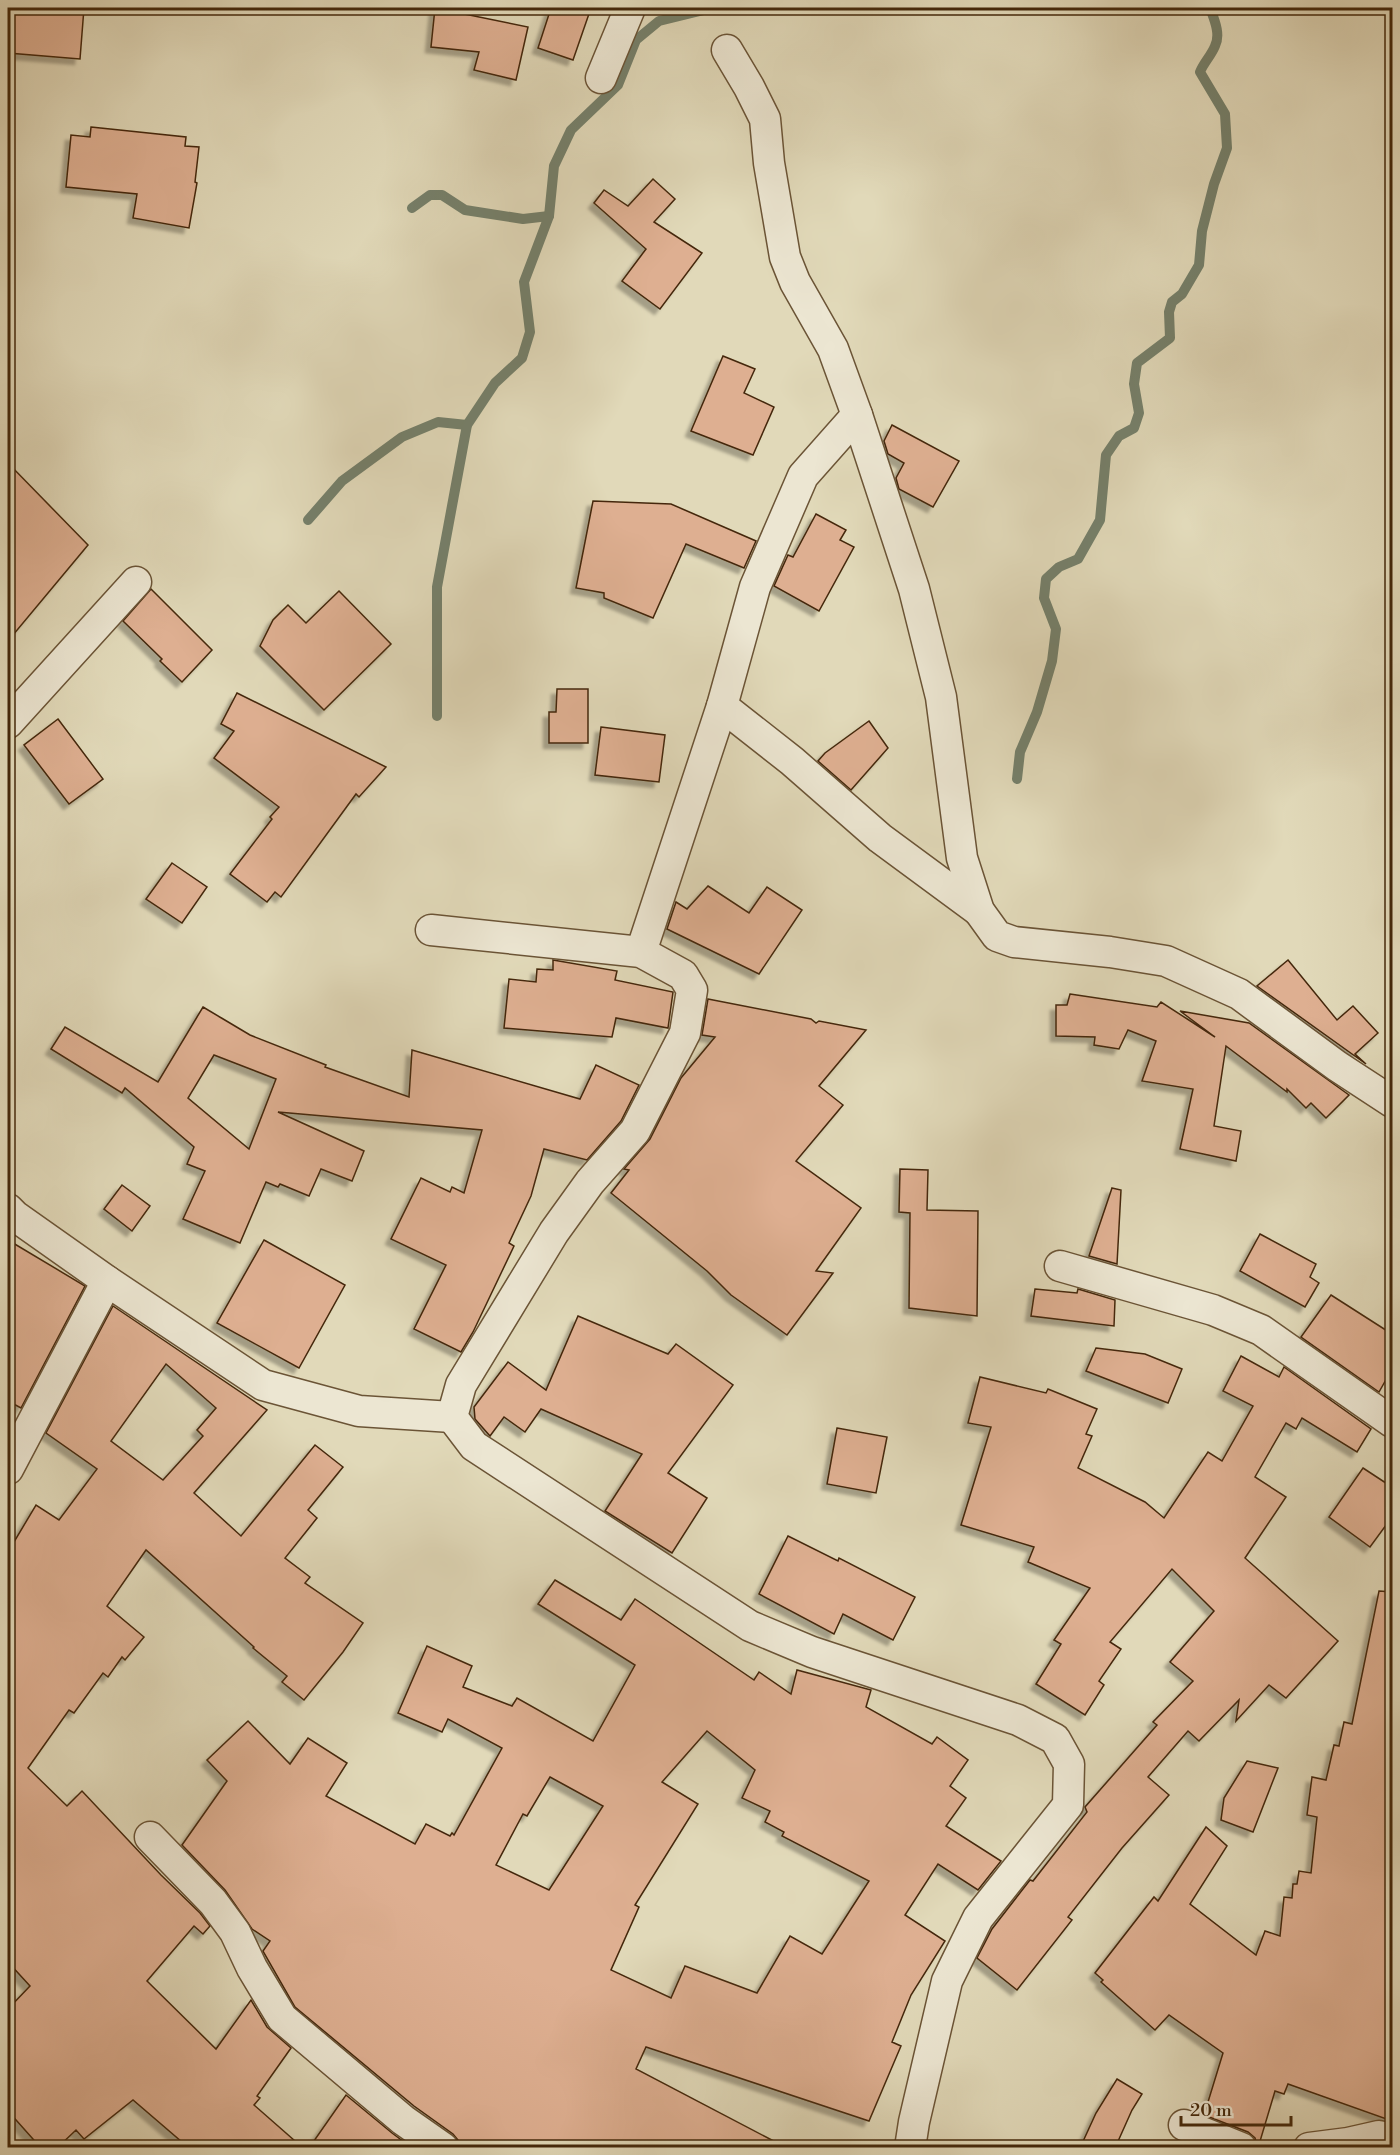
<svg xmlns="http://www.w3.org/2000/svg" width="1400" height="2155" viewBox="0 0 1400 2155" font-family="'Libre Bodoni',serif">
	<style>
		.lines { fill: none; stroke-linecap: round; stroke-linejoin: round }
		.stream { stroke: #75806b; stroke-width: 10 }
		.building { fill: #deaf91; stroke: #44280b; stroke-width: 1.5; fill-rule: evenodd; filter: url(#shadow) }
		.minor-casing { stroke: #6b5436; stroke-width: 33 }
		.minor { stroke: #ece6d2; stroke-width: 30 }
	</style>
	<defs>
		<filter id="shadow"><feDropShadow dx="-5.5" dy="5.5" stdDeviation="1.5" flood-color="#0004"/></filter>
	</defs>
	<rect width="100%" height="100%" fill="#e1d9b9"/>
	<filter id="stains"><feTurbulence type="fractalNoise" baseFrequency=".00333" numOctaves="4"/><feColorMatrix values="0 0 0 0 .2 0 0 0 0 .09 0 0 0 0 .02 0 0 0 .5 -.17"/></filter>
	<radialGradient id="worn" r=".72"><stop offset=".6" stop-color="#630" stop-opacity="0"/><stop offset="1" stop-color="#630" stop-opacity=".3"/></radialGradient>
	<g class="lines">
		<g class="stream">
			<polyline points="412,208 430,195 442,195 465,210 523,219 549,216"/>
			<polyline points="308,520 342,481 402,437 438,422 467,425"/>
			<polyline points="437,716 437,587 467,425 495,383 522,358 530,332 524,282 549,216 554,166 571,130 618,85 636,40 659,21 704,10 707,8"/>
			<path d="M1017,779L1020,752L1037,712L1052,661L1056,629L1044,598L1046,579L1059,567L1078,559L1100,520L1106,455L1119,436L1134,428L1139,413L1134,384L1137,363L1170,338L1169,312L1172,302L1182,294L1199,265L1202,231L1214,184L1227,148L1225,114L1200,72C1204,62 1211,56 1215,46C1221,34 1214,19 1210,8"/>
		</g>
	</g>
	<g class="building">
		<polygon points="13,8 84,8 80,59 8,53 8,17 12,18"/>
		<polygon points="435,8 528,27 516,80 474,70 479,52 431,47"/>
		<polygon points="551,8 591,8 573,60 538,48"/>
		<polygon points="91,127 186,137 185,146 199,147 195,182 197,183 189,228 133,218 137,194 66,187 71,135 90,137"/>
		<polygon points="653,179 675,199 654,222 702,253 660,309 622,281 646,249 594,203 604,190 628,206"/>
		<polygon points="723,356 755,369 744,393 774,407 753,455 691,431"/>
		<polygon points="892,425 959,461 933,507 899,489 896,478 904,463 888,454 884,441"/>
		<polygon points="8,463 88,545 8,641"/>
		<polygon points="593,501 671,504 756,541 744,568 686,544 653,618 604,598 604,593 576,588"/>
		<polygon points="816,514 846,530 840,540 854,547 819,611 774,586 788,555 793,557"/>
		<polygon points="151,589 212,650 182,682 160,661 162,659 123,621"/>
		<polygon points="339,591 391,644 324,710 260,646 273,620 288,605 306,623"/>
		<polygon points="557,689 588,689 588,743 549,743 549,712 556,712"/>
		<polygon points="237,693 386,767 359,797 356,794 281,897 275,892 267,902 230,874 272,819 270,817 279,807 214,758 234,731 221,724"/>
		<polygon points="58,719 103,779 69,804 24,745"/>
		<polygon points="869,721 888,748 851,790 818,761 825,753"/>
		<polygon points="601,727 665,735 659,782 595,775"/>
		<polygon points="172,863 207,887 182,923 146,899"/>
		<polygon points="708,886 749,913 767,887 802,910 759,974 667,929 676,902 687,909"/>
		<polygon points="553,960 617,971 615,980 673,992 668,1028 616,1018 612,1037 504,1028 509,979 536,982 537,969 553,970"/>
		<polygon points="1288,960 1337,1020 1353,1006 1378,1033 1355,1054 1366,1064 1257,986"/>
		<polygon points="1070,994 1157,1007 1161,1002 1215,1037 1180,1011 1249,1023 1349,1095 1326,1118 1311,1103 1306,1108 1287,1089 1287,1092 1226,1046 1214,1126 1241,1131 1236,1161 1180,1149 1193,1089 1142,1081 1156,1041 1128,1030 1119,1049 1094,1045 1095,1037 1056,1036 1056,1005 1067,1005"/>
		<polygon points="708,999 811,1019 816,1023 819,1021 866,1030 819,1086 843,1105 796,1161 861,1208 816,1271 833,1273 787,1335 731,1295 707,1271 611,1193 629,1170 624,1169 650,1139 681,1078 715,1037 702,1035"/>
		<path d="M203,1007L250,1035L326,1065L325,1067L409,1097L412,1050L580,1099L596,1065L639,1085L621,1121L587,1160L544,1149L531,1196L509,1243L514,1246L473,1332L461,1352L414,1329L446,1265L391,1239L421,1178L450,1192L452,1187L464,1193L482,1130L278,1112L364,1151L352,1181L321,1169L309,1196L280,1184L278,1187L266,1182L240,1243L183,1219L205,1171L187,1164L194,1147L125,1088L122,1093L51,1049L65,1027L158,1082ZM214,1055L276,1079L249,1149L188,1098Z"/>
		<polygon points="900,1169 928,1170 927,1210 978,1211 977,1316 909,1308 910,1213 899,1212"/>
		<polygon points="122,1185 150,1206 132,1231 104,1209"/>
		<polygon points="1112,1188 1121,1190 1117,1264 1089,1256"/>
		<polygon points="1260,1234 1316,1264 1310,1277 1319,1283 1305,1307 1240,1271"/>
		<polygon points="8,1240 85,1286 21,1408 8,1401"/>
		<polygon points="264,1240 345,1285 299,1368 217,1323"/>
		<polygon points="1035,1289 1077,1293 1078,1289 1115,1300 1114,1326 1031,1316"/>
		<polygon points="1331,1295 1392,1334 1392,1369 1379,1392 1301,1337"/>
		<path d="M113,1306L267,1410L194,1493L241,1536L315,1445L343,1467L308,1510L317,1518L285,1558L310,1577L305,1583L363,1623L343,1652L304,1700L282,1682L287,1676L253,1648L254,1647L146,1550L107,1606L144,1637L125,1660L122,1657L108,1677L103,1673L74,1713L69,1710L28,1768L67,1806L82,1791L161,1875L200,1913L210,1926L203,1934L194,1926L147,1981L216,2049L251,2000L267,2027L291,2048L257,2096L260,2098L254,2105L303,2148H189L133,2100L84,2139L76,2130L57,2148H41L8,2111V2009L30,1986L8,1962V1552L36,1505L59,1520L97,1469L46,1433ZM166,1364L216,1408L197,1430L203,1436L163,1480L111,1441Z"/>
		<polygon points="578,1316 668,1354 676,1344 733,1385 668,1473 707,1498 672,1553 605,1511 642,1454 541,1409 525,1432 504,1417 490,1436 475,1419 474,1407 508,1362 546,1390"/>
		<polygon points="1096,1348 1145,1354 1182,1369 1168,1403 1086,1371"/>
		<polygon points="1241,1356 1279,1377 1284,1367 1371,1429 1357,1452 1302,1418 1296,1429 1286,1423 1255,1477 1286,1497 1245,1558 1338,1641 1286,1698 1269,1685 1236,1721 1239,1700 1199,1741 1188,1731 1148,1777 1169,1795 1122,1848 1068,1917 1072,1920 1017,1990 977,1958 992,1929 1030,1880 1033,1881 1087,1812 1085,1807 1157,1725 1153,1722 1193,1681 1170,1662 1214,1611 1172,1569 1110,1642 1121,1649 1099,1681 1104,1685 1085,1715 1036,1684 1061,1644 1054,1640 1090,1588 1028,1562 1034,1547 961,1525 991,1427 968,1423 980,1377 1046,1393 1048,1389 1097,1409 1086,1434 1092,1436 1078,1468 1145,1502 1164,1518 1208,1452 1222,1461 1253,1406 1223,1391"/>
		<polygon points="837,1428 887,1437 876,1493 827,1484"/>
		<polygon points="1363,1468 1392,1487 1392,1517 1370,1547 1329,1517"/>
		<polygon points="788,1536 838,1561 839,1558 915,1597 893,1640 843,1614 834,1634 759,1594"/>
		<path d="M555,1580L621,1620L635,1599L754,1680L759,1672L791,1694L797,1670L871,1690L866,1707L932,1744L937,1737L968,1760L950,1786L966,1798L946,1826L1001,1861L978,1890L938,1864L905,1915L945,1941L911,1995L892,2042L901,2046L869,2121L646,2047L636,2069L787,2148H460L458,2140L453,2134L414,2106L295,2007L263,1951L270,1941L252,1929L225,1890L182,1845L227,1781L207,1760L248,1721L290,1764L308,1738L347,1763L326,1796L415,1844L426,1824L450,1836L452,1833L454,1835L502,1748L448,1719L442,1732L398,1713L427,1646L472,1666L463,1687L512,1706L517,1698L593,1741L635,1665L538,1604ZM707,1731L755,1770L742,1798L770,1811L765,1822L784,1832L782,1836L869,1881L822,1954L790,1936L757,1993L685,1966L671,1998L611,1970L639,1907L635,1905L698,1804L662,1782ZM550,1777L603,1806L549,1890L496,1865L523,1814L527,1816Z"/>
		<polygon points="1379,1591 1392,1592 1392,2121 1288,2084 1284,2094 1275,2091 1258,2148 1255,2138 1248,2132 1204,2115 1223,2053 1169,2015 1155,2030 1101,1982 1103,1980 1095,1973 1154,1897 1158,1901 1206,1827 1227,1846 1190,1904 1256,1955 1265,1931 1280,1936 1284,1897 1292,1898 1293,1884 1297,1884 1299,1871 1311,1873 1317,1817 1307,1815 1312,1777 1326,1780 1334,1745 1339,1746 1344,1722 1352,1724"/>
		<polygon points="1247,1761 1278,1768 1253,1832 1221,1820 1224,1798"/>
		<polygon points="1117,2079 1142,2094 1132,2110 1115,2148 1080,2148 1096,2113"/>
		<polygon points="346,2095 392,2133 412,2148 309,2148"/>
	</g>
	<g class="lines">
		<g class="minor-casing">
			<g id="minor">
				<polyline points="727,50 749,87 765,119 769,163 785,257 795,282 833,349 857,415 914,589 941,697 962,858 979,911 997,936 1014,942 1110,952 1166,961 1239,994 1337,1066 1392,1102"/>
				<polyline points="601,78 630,8"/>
				<polyline points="722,706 792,761 880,838 979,911"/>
				<polyline points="8,723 136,582"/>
				<polyline points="431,930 641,952 683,975 692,990 685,1033 635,1131 590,1182 554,1232 461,1385 452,1417 474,1446 750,1626 812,1652 1018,1720 1055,1739 1069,1764 1068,1805 978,1918 947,1981 914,2122 910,2148"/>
				<polyline points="641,952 722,706 755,587 803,476 857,415"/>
				<polyline points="8,1209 15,1216 107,1281 263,1385 359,1411 452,1417"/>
				<polyline points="1060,1266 1213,1310 1261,1330 1392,1422"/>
				<polyline points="8,1469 107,1281"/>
				<polyline points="150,1837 213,1902 235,1932 252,1968 282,2018 403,2120 443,2148"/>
				<polyline points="1184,2125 1241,2148"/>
				<polyline points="1309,2148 1348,2143 1379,2136 1392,2139"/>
			</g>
		</g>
		<use href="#minor" class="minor"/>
	</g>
	<rect width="1400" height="2155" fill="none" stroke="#e1d9b9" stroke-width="30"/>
	<rect x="9" y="9" width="1382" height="2137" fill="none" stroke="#44280b" stroke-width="3"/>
	<rect x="15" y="15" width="1370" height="2125" fill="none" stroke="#44280b" stroke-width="1.5"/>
	<path d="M1181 2116v9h110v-9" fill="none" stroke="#44280b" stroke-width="3"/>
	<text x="1190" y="2116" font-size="18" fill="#44280b" stroke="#ece6d2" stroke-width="4.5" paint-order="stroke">20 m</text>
	<rect width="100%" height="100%" filter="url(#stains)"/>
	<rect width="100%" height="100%" fill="url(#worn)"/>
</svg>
